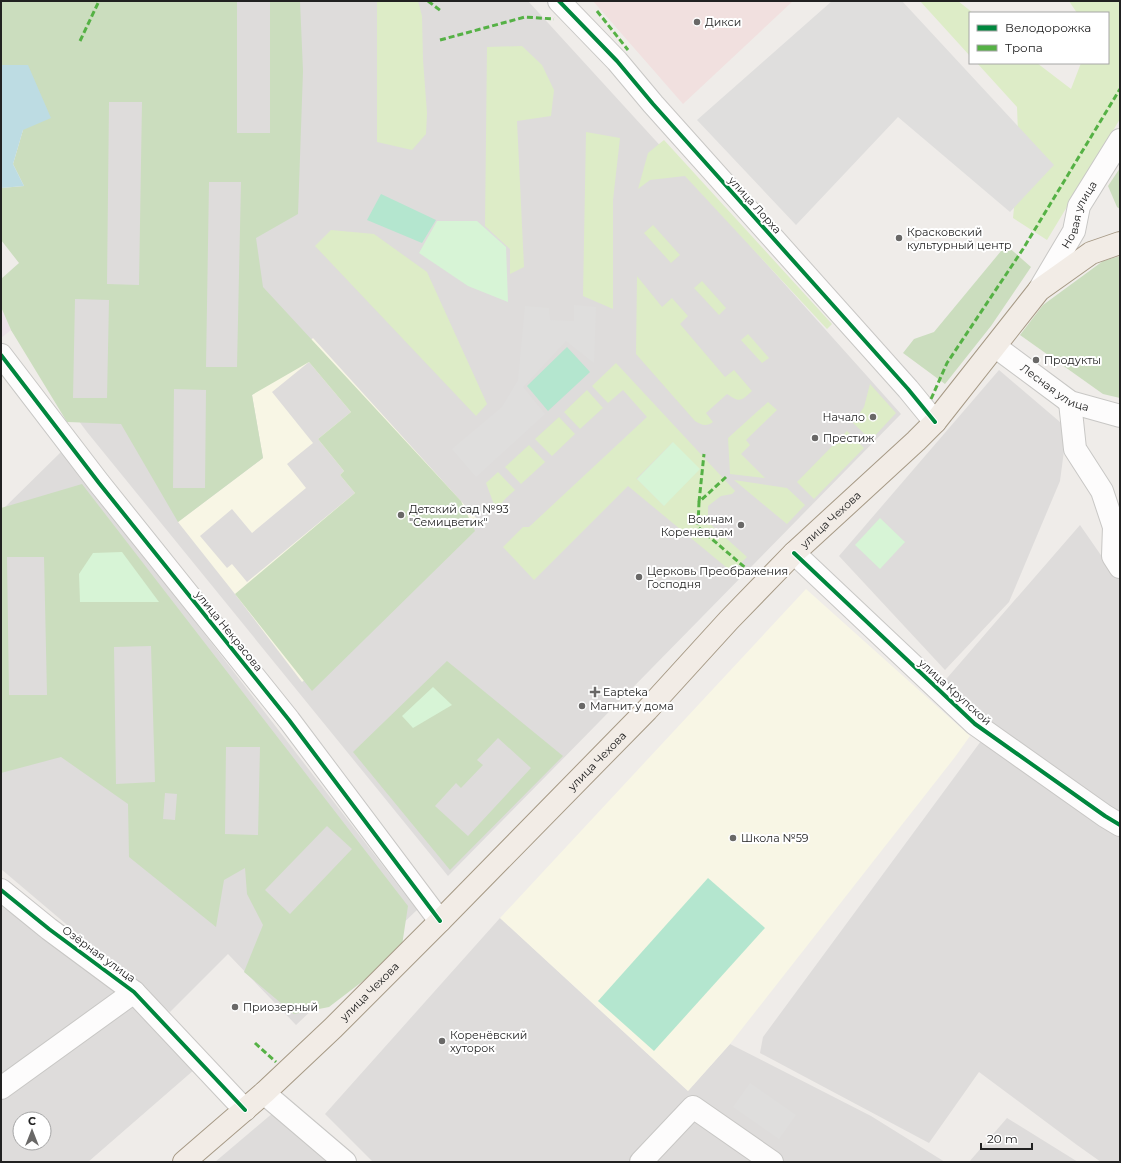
<svg xmlns="http://www.w3.org/2000/svg" width="1121" height="1163" viewBox="0 0 1121 1163" font-family="Montserrat,sans-serif">
	<style>
		.residential { fill: #dedcdb; fill-rule: evenodd }
		.commercial { fill: #f1e0df }
		.industrial { fill: #ece2e8 }
		.education { fill: #f8f6e5; fill-rule: evenodd }
		.grass { fill: #ddecc7; fill-rule: evenodd }
		.forest { fill: #cbddbe; fill-rule: evenodd }
		.park { fill: #d7f4d6 }
		.pitch { fill: #b4e6cf }
		.parking { fill: #dfdedd }
		.water { fill: #bddce3 }
		.lines { fill: none; stroke-linecap: round; stroke-linejoin: round }
		.minor-casing { stroke: #c8c7c5; stroke-width: 24 }
		.major-casing { stroke: #a69985; stroke-width: 24 }
		.minor { stroke: #fdfcfc; stroke-width: 22 }
		.major { stroke: #f2ece6; stroke-width: 22 }
		.quiet { stroke: #55b145; stroke-width: 3; stroke-dasharray: 6 3; stroke-linecap: butt }
		.cycleway-casing { stroke: #fff; stroke-width: 6 }
		.cycleway { stroke: #00873e; stroke-width: 4 }
		.poi-dot { fill: #696867; stroke: #fff; stroke-width: 1.5 }
		.labels { text-anchor: middle; dominant-baseline: central; stroke-width: 4; stroke-linejoin: round; paint-order: stroke }
		.poi-label { font-size: 11px; fill: #212121; stroke: #fff; text-anchor: start }
		.street-label { font-size: 11px; fill: #212121; stroke: #fff }
	</style>
	<rect width="100%" height="100%" fill="#efece9"/>
	<g class="residential">
		<polygon points="49,1 528,1 687,175 901,414 448,876 87,432 11,330 82,166"/>
		<polygon points="999,370 1067,428 1060,481 1009,602 945,670 839,556"/>
		<polygon points="63,450 417,910 296,1025 228,954 170,1012 1,869 1,511"/>
		<polygon points="1080,525 1114,574 1120,578 1120,821 941,685"/>
		<polygon points="981,741 1120,831 1120,1162 1101,1162 1077,1145 979,1072 929,1143 760,1053 763,1037"/>
		<path d="M1,906L117,990L195,1069L88,1162H1ZM20,1119H44V1143H20Z"/>
		<polygon points="500,918 688,1091 730,1044 871,1116 945,1162 373,1162 325,1114"/>
		<polygon points="274,1112 336,1162 215,1162"/>
		<polygon points="1007,1118 1078,1162 969,1162"/>
	</g>
	<polygon class="commercial" points="593,1 793,1 683,104"/>
	<polygon class="industrial" points="1,307 11,330 1,338"/>
	<g class="education">
		<path d="M313,338L479,521L445,555L302,682L235,594L178,522L263,458L252,395ZM309,362L351,412L318,439L344,471L340,475L355,493L247,582L232,564L227,568L200,536L232,509L252,533L306,488L287,464L313,443L272,392Z"/>
		<polygon points="806,589 970,736 955,757 730,1044 688,1091 500,918"/>
	</g>
	<g class="grass">
		<polygon points="377,1 418,1 422,16 423,60 427,113 426,134 412,150 377,142"/>
		<polygon points="920,1 958,1 973,13 970,13 970,56"/>
		<polygon points="1069,1 1120,1 1120,119 1047,240 1013,218 1019,158 1017,107 977,63 1037,63 1071,89 1081,63 1108,63 1108,13 1077,13"/>
		<polygon points="522,46 542,65 554,90 551,116 517,121 524,267 510,274 510,249 485,226 487,47"/>
		<polygon points="586,132 620,138 613,200 613,309 583,296"/>
		<polygon points="664,140 832,324 827,329 685,176 650,180 638,189 648,153"/>
		<polygon points="653,225 680,255 671,263 644,233"/>
		<polygon points="331,230 374,234 427,272 487,404 476,416 315,246"/>
		<path d="M637,276L662,307L672,298L688,316L680,324L725,377L734,370L752,391C741,401 740,403 727,394L706,413L713,422C707,427 701,425 695,421L636,354Z"/>
		<polygon points="702,281 726,308 719,315 694,288"/>
		<polygon points="748,334 769,358 762,363 741,340"/>
		<path d="M616,363L735,491L732,494L721,496L708,506V522L747,557L732,572L628,486L534,580L503,547L523,527H529L647,417L623,390L608,403L592,386ZM673,442L664,506L637,479H636Z"/>
		<polygon points="870,384 896,413 871,440 853,423 864,407"/>
		<polygon points="587,390 603,408 580,429 564,412"/>
		<polygon points="768,402 777,410 746,440 750,445 741,454 765,478 730,474 728,438"/>
		<polygon points="559,417 575,434 552,456 535,439"/>
		<polygon points="847,431 864,448 814,499 797,482"/>
		<polygon points="529,445 545,462 521,484 505,467"/>
		<polygon points="498,472 515,490 505,499 496,510 486,483"/>
		<polygon points="734,480 787,488 805,505 787,524"/>
	</g>
	<g class="forest">
		<path d="M1,1H237V133H270V1H300L303,71L298,214L256,238L263,287L461,501L475,531L312,691L235,594L355,493L340,475L344,471L318,439L351,412L309,362L252,395L263,458L178,522L121,424L67,422L11,330L1,307V279L19,263L1,240V188L24,186L13,164L23,130L28,65H1ZM109,102H142L139,285L107,284ZM209,182H241L237,367H206ZM75,299L109,300L107,398H73ZM174,389L206,390L205,488H173Z"/>
		<polygon points="1120,168 1120,209 1117,207 1108,186"/>
		<polygon points="1006,245 1031,267 991,326 945,384 903,353 914,339 934,332"/>
		<polygon points="1120,256 1120,398 1103,394 1020,335 1043,305 1103,261"/>
		<path d="M82,484L408,906L401,952L329,1007L294,1014L244,972L263,925L247,894L245,868L224,880L216,927L129,857L128,804L61,757L1,773V508ZM7,557H44L47,695H9ZM151,646L155,782L116,784L114,647ZM226,747H260L258,835L225,834ZM165,793L177,794L175,820L163,819ZM327,826L352,849L290,914L265,890Z"/>
		<path d="M447,661L563,756L450,870L353,752ZM498,738L531,768L468,836L435,806L456,783L461,788L483,765L477,760Z"/>
	</g>
	<g class="park">
		<polygon points="437,221 477,221 506,247 508,302 468,286 419,253"/>
		<polygon points="673,442 700,469 664,506 637,479"/>
		<polygon points="880,518 905,542 880,569 855,545"/>
		<polygon points="122,552 159,602 80,602 79,574 93,553"/>
		<polygon points="433,687 452,705 413,728 402,716"/>
	</g>
	<g class="pitch">
		<polygon points="381,194 436,220 422,243 367,220"/>
		<polygon points="567,347 590,372 548,411 527,386"/>
		<polygon points="708,878 765,928 654,1051 598,1001"/>
	</g>
	<g class="parking">
		<polygon points="832,1 902,1 1054,165 1010,212 898,117 796,225 697,120"/>
		<polygon points="574,305 596,307 594,363 566,341 523,387 545,414 476,477 452,449 502,407 518,380 525,306 549,308 550,320 574,321"/>
		<polygon points="750,1083 796,1115 779,1139 733,1107"/>
	</g>
	<polygon class="water" points="1,65 28,65 51,118 23,130 13,164 24,186 1,188"/>
	<g class="lines">
		<g class="minor-casing">
			<g id="minor">
				<polyline points="559,1 617,61 653,104 908,389 935,422"/>
				<path id="s1" d="M1039,290L1074,231L1079,206L1120,140"/>
				<path id="s2" d="M996,347L1070,402L1120,416"/>
				<polyline points="1,355 99,483 289,720 440,921"/>
				<polyline points="1070,402 1075,449 1102,491 1114,527 1113,556 1120,567"/>
				<polyline points="794,553 975,724 1105,816 1120,825"/>
				<polyline points="1,890 49,929 134,992 245,1110"/>
				<polyline points="1,1088 134,992"/>
				<polyline points="264,1093 345,1162"/>
				<polyline points="641,1162 693,1107 772,1162"/>
			</g>
		</g>
		<g class="major-casing">
			<g id="major">
				<path id="s3" d="M184,1162L264,1093L333,1028L440,921L647,710L729,620L794,553L916,441L935,422L1039,290L1091,253L1120,243"/>
			</g>
		</g>
		<use href="#minor" class="minor"/>
		<use href="#major" class="major"/>
		<g class="quiet">
			<polyline points="428,1 441,11"/>
			<polyline points="597,11 628,50"/>
			<polyline points="440,40 525,17 554,19"/>
			<polyline points="80,41 99,1"/>
			<polyline points="931,399 947,363 1023,249 1120,89"/>
			<polyline points="726,477 699,502 698,527 749,571"/>
			<polyline points="699,502 704,454"/>
			<polyline points="255,1043 276,1062"/>
		</g>
		<g class="cycleway-casing">
			<g id="cycleway">
				<polyline points="559,1 617,61 653,104 908,389 935,422"/>
				<polyline points="1,355 99,483 289,720 440,921"/>
				<polyline points="794,553 975,724 1105,816 1120,825"/>
				<polyline points="1,890 49,929 134,992 245,1110"/>
			</g>
		</g>
		<use href="#cycleway" class="cycleway"/>
	</g>
	<g class="poi-dot">
		<circle cx="697" cy="22" r="4"/>
		<circle cx="899" cy="238" r="4"/>
		<circle cx="1036" cy="360" r="4"/>
		<circle cx="873" cy="417" r="4"/>
		<circle cx="815" cy="438" r="4"/>
		<circle cx="401" cy="515" r="4"/>
		<circle cx="741" cy="525" r="4"/>
		<circle cx="639" cy="577" r="4"/>
		<path d="M593 686h4v4h4v4h-4v4h-4v-4h-4v-4h4z"/>
		<circle cx="582" cy="706" r="4"/>
		<circle cx="733" cy="838" r="4"/>
		<circle cx="235" cy="1007" r="4"/>
		<circle cx="442" cy="1041" r="4"/>
	</g>
	<g class="labels">
		<g class="poi-label">
			<text x="705" y="22">Дикси</text>
			<text x="907" y="232">Красковский<tspan x="907" dy="13">культурный центр</tspan></text>
			<text x="1044" y="360">Продукты</text>
			<text x="865" y="417" text-anchor="end">Начало</text>
			<text x="823" y="438">Престиж</text>
			<text x="409" y="509">Детский сад №93<tspan x="409" dy="13">"Семицветик"</tspan></text>
			<text x="733" y="519" text-anchor="end">Воинам<tspan x="733" dy="13">Кореневцам</tspan></text>
			<text x="647" y="571">Церковь Преображения<tspan x="647" dy="13">Господня</tspan></text>
			<text x="603" y="692">Eapteka</text>
			<text x="590" y="706">Магнит у дома</text>
			<text x="741" y="838">Школа №59</text>
			<text x="243" y="1007">Приозерный</text>
			<text x="450" y="1035">Коренёвский<tspan x="450" dy="13">хуторок</tspan></text>
		</g>
		<g class="street-label">
			<text transform="translate(755 205) rotate(48)">улица Лорха</text>
			<text stroke="none"><textPath href="#s1" startOffset="86">Новая улица</textPath></text>
			<text stroke="none"><textPath href="#s2" startOffset="72">Лесная улица</textPath></text>
			<text stroke="none"><textPath href="#s3" startOffset="912">улица Чехова</textPath></text>
			<text transform="translate(229 631) rotate(51)">улица Некрасова</text>
			<text transform="translate(955 692) rotate(42)">улица Крупской</text>
			<text stroke="none"><textPath href="#s3" startOffset="576">улица Чехова</textPath></text>
			<text transform="translate(99 954) rotate(36)">Озёрная улица</text>
			<text stroke="none"><textPath href="#s3" startOffset="252">улица Чехова</textPath></text>
		</g>
	</g>
	<rect width="1121" height="1163" fill="none" stroke="#212121" stroke-width="4"/>
	<rect x="969" y="12" width="140" height="52" fill="#ffffff" stroke="#a6a6a6"/>
	<rect x="977" y="25" width="20" height="6" fill="#00873e" stroke="#a6a6a6"/>
	<text x="1005" y="32" font-size="12" fill="#212121">Велодорожка</text>
	<rect x="977" y="45" width="20" height="6" fill="#55b145" stroke="#a6a6a6"/>
	<text x="1005" y="52" font-size="12" fill="#212121">Тропа</text>
	<g transform="translate(32 1131)"><circle r="19" fill="#ffffff" stroke="#a6a6a6"/>
	<path d="M0-3L7 15L0 10L-7 15Z" fill="#696867"/>
	<text y="-6" font-size="11" font-weight="bold" text-anchor="middle" fill="#212121">С</text>
	</g>
	<path d="M981 1143v6h51v-6" fill="none" stroke="#212121" stroke-width="2"/>
	<text x="987" y="1143" font-size="12" fill="#212121" stroke="#ffffff" stroke-width="3" paint-order="stroke">20 m</text>
</svg>
